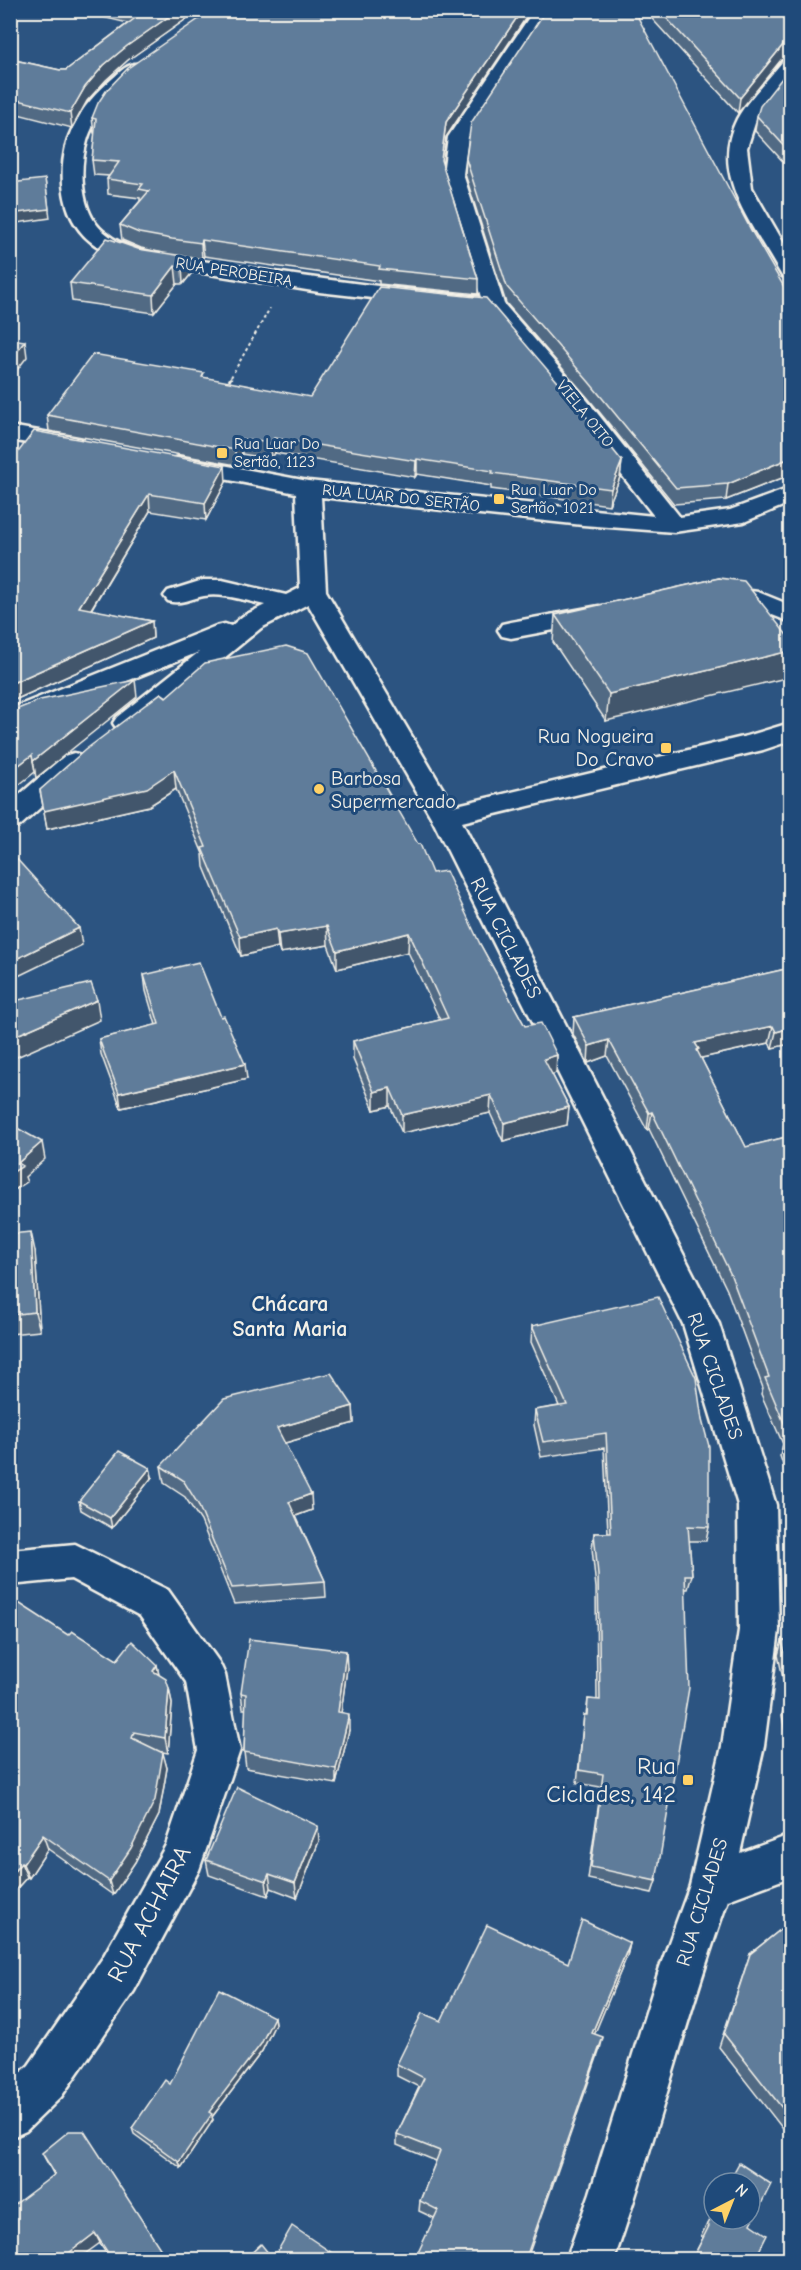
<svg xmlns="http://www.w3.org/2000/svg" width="801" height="2270" viewBox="0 0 801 2270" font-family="'Comic Neue',sans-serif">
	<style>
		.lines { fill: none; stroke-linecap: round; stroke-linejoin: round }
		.minor-casing { stroke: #f4f1e8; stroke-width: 5 }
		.path-far1 { stroke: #f4f1e8; stroke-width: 2; stroke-dasharray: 3 3; stroke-linecap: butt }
		.path { stroke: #f4f1e8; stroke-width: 3; stroke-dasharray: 4 4; stroke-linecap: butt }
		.minor { fill: #1f4a7a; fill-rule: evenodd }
		.wall { fill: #516a84; stroke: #f4f1e8; stroke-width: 1.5 }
		.shaded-wall { fill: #42566c; stroke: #f4f1e8; stroke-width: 1.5 }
		.building { fill: #5e7b9a; stroke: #f4f1e8; stroke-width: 1.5 }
		.poi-dot { fill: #ffd166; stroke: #1f4a7a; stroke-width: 2 }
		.labels { text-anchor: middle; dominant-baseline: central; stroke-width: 6; stroke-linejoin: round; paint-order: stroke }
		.far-street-label { font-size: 16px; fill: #f4f1e8; stroke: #1f4a7a }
		.far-poi-label { font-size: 16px; fill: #f4f1e8; stroke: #1f4a7a; text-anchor: start }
		.poi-label { font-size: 20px; fill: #f4f1e8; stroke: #1f4a7a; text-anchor: end }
		.street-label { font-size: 20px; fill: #f4f1e8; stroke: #1f4a7a }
		.quarter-label { font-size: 22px; font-weight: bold; fill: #f4f1e8; stroke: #1f4a7a }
		.near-poi-label { font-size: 24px; fill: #f4f1e8; stroke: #1f4a7a; text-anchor: end }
		.near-street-label { font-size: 24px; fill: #f4f1e8; stroke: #1f4a7a }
	</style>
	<rect width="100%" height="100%" fill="#2c5481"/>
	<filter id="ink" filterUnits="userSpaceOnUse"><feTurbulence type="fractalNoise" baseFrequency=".0167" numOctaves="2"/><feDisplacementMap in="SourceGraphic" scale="12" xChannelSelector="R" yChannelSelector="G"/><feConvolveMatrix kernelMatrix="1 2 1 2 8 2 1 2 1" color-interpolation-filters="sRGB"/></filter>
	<g filter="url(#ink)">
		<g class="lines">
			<g class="minor-casing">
				<g id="minor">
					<path d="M534,10H552L521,54L468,137L463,174L504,304L586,399L680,517L730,510L790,488V503L744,522L674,532L583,525L321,497L326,591L453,806L747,736L790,723V741L763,750L462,822L719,1324L776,1505L779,1630L764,1746L740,1853L790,1835V1877L728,1900C685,2019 656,2141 614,2260H566L590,2193L660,1967L690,1885L722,1746L739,1630L738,1505L683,1324L431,817L308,604L261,628L137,729L127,732L117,729L113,723L117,717L199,652L10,728V709L216,626L225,624L231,626L243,616L265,605C246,601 224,593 204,596C191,598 182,605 168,601L164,596L168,591L203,580H222L286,595L300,588L296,493L172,469L168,464L172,459L180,457L308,481L654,516L570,409L487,311L319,292L136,262C120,257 103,252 90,241C58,215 56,160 74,125C83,107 97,92 112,79C122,70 130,61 144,64L146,68C142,74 135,78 130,83C112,99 94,117 87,141C79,168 80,211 103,231C134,258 185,258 224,264C309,278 395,289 481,297L443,174L448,137Z"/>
					<path d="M790,59V77L756,120L747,148L752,188L790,254V277L782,276L779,271C753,225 709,174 737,119C747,100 770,78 783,61Z"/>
					<polygon points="10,426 73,437 81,439 85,444 81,449 73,451 10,440"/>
					<polygon points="715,586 758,592 790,605 790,622 752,607 706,599 702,594 706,589"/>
					<polygon points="599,606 608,608 612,614 608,620 511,638 502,636 498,630 502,624 511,622"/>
					<polygon points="74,753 84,756 88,762 84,768 20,826 10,828 10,803 64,756"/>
					<polygon points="75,1544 168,1590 219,1662 225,1675 240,1750 199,1870 134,1991 61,2097 26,2131 10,2138 10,2083 29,2065 102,1959 166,1845 198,1750 186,1682 140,1616 71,1579 10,1585 10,1550"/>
				</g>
			</g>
			<polyline class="path-far1" points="231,377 270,308"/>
			<polyline class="path" points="229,381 232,376"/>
			<use href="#minor" class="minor"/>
		</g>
		<g class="wall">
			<polygon points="73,10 199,10 128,60 106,80 87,101 72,128 10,112 10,59 60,70 66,70 128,23"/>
			<polygon points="644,10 790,10 781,60 738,113"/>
			<polygon points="790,68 790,169 755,131 757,116"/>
			<polygon points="92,118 446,137 442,164 478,279 478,294 379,284 379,281 204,256 202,259 190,257 191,274 183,284 177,284 154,313 72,301 70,283 138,249 163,253 141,248 122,240 120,225 140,201 140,198 108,194 107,179 109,176 94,175 92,160 95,133 94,133"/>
			<polygon points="466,159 782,478 726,500 674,504 588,398 506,303 465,174"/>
			<polygon points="205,378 622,461 620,477 609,505 491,489 491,486 417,474 415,477 275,453 271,459 242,454 236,465 49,431 47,415"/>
			<polygon points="10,463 226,482 206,520 150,511 91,610 152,621 153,638 10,702"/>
			<polygon points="719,578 606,721 553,642 555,615"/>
			<polygon points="161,693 432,873 480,944 525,1026 557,1055 556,1073 552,1074 569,1107 567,1125 503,1141 490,1113 402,1133 390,1106 374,1110 353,1059 353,1041 440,1020 408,952 337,969 328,945 280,953 278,947 241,956 204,867 203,854 176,789 149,806 47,829 40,790"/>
			<polygon points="790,968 790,1044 772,1048 769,1043 701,1058 746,1147 790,1136 790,1531 787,1519 790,1510 784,1493 788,1479 780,1456 783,1444 761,1394 763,1388 727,1290 649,1129 647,1130 607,1056 588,1063 573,1034 574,1017"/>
			<polygon points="144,975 247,1079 121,1108 101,1054 99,1039 156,1025 146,991"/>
			<polygon points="10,1234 35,1251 40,1331 10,1334"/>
			<polygon points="532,1326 709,1527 706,1541 689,1541 692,1575 688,1589 685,1589 656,1881 652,1893 588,1879 601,1787 577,1783 584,1715 586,1715 588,1699 597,1700 596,1588 592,1548 594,1533 608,1533 604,1448 541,1457 534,1425 535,1410 559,1406 531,1342"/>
			<polygon points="353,1406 354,1423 285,1443 312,1510 296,1516 325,1581 326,1597 234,1604 201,1521 185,1497 164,1483 161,1466"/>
			<polygon points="150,1468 152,1477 112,1528 81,1510 79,1501"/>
			<polygon points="788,1566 790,1566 790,1638 784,1581"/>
			<polygon points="68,1635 117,1660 157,1665 159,1675 169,1688 172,1704 168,1753 162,1752 167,1768 159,1815 135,1862 113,1895 48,1849 29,1878 27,1877 10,1896"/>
			<polygon points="782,1641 790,1641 790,1758 782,1715 786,1692 778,1655"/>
			<polygon points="347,1668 341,1713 349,1730 336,1784 246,1768 244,1752 246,1709 243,1709 241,1693"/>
			<polygon points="319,1841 297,1898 271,1888 268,1896 209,1875 206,1860"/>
			<polygon points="790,1922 790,2138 719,2047 750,1954"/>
			<polygon points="630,1943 627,1956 594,2033 600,2049 434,2218 419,2211 420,2201 436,2161 397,2145 397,2134 419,2087 397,2076 397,2064 441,2021 568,1963"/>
			<polygon points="274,2017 275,2024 262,2051 212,2117 213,2120 181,2168 134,2134 132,2128 170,2084"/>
			<polygon points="42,2153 167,2259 110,2259 54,2175"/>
			<polygon points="707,2224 751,2224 755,2259 692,2259 703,2238 701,2236"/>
		</g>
		<g class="shaded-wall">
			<polygon points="178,10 199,10 128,60 106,80 87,101 72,128 70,113 85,87 104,65 127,46"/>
			<polygon points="522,10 531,10 446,137 441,175 441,160 446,122"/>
			<polygon points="790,43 790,57 781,60 738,113 740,98 783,45"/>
			<polygon points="45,179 50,218 10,224 10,214"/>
			<polygon points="202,240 204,256 202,259 201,243"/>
			<polygon points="190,257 191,274 183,284 182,266"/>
			<polygon points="175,266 177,284 154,313 153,295"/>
			<polygon points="25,341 27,357 10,379 10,360"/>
			<polygon points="274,438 275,453 271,459 270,443"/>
			<polygon points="241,439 242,454 236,465 235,450"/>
			<polygon points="790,458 790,473 782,478 726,500 728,484"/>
			<polygon points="417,459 417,474 415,477 416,461"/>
			<polygon points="622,461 620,477 609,505 611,489"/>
			<polygon points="225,466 226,482 206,520 205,503"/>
			<polygon points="149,494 150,511 82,624 79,607"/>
			<polygon points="152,621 153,638 10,702 10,684"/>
			<polygon points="790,651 790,677 606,721 609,694"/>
			<polygon points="135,680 137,697 36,778 33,761"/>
			<polygon points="32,755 35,772 10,792 10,772"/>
			<polygon points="174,770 176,789 149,806 47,829 44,811"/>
			<polygon points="327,926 328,945 280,953 278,934"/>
			<polygon points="79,928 82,945 10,980 10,962"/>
			<polygon points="276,929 278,947 241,956 240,937"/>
			<polygon points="409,933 408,952 337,969 337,951"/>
			<polygon points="97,1000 100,1020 10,1060 10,1038"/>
			<polygon points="773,1026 769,1043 697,1059 695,1043"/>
			<polygon points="790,1028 790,1044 772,1048 776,1032"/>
			<polygon points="609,1040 607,1056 588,1063 589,1046"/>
			<polygon points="557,1055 556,1073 542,1078 544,1059"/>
			<polygon points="245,1064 247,1079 121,1108 119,1093"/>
			<polygon points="390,1088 390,1106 374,1110 374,1092"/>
			<polygon points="491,1095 490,1113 402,1133 402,1115"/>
			<polygon points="569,1107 567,1125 503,1141 504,1123"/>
			<polygon points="652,1112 649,1129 647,1130 649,1113"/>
			<polygon points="42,1142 45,1159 25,1177 27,1182 10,1193 10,1174 18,1163"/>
			<polygon points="31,1232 35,1251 40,1331 35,1312"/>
			<polygon points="353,1406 354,1423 278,1445 277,1428"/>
			<polygon points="150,1468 152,1477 112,1528 110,1518"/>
			<polygon points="311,1494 312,1510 290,1518 289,1502"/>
			<polygon points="346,1651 347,1668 339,1728 338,1712"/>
			<polygon points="157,1665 160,1681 153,1671"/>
			<polygon points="169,1688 172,1704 168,1753 165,1738"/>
			<polygon points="349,1714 349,1730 336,1784 336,1769"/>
			<polygon points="163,1753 167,1768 159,1815 135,1862 113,1895 109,1881"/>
			<polygon points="318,1826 319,1841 297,1898 295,1883"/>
			<polygon points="43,1835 48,1849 29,1878 23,1864"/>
			<polygon points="21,1863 27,1877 10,1896 10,1876"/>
			<polygon points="269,1874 271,1888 268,1896 266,1881"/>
			<polygon points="630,1943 627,1956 590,2045 592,2033"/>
			<polygon points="274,2017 275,2024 262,2051 212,2117 213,2120 181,2168 179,2162 209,2112"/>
			<polygon points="603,2037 600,2049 527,2259 523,2259"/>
			<polygon points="95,2233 100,2243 78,2259 61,2259"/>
		</g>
		<g class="building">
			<polygon points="132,10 178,10 127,46 104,65 85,87 70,113 10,98 10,59 60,70 66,70 142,13"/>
			<polygon points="212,10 522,10 446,122 441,160 478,279 379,269 380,266 202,240 201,243 172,239 139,233 120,225 149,191 139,189 143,184 107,179 119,162 92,160 96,119 92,118 98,103 106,91 128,68"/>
			<polygon points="546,10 634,10 752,232 790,297 790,458 728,484 676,488 589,382 507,287 466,159 471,123"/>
			<polygon points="659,10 790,11 790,43 783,45 740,98"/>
			<polygon points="790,68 790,152 757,116 760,106"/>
			<polygon points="45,179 49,209 10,214 10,183"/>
			<polygon points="107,238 138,249 190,257 182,266 175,266 153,295 70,283"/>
			<polygon points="379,287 486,298 569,395 622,461 611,489 492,473 493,471 417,459 416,461 274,438 270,443 241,439 235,450 47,415 93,354 204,373 202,377 310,397"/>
			<polygon points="10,339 25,341 10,360"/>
			<polygon points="34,431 225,466 205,503 149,494 79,607 152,621 10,684 10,463"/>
			<polygon points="719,578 744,581 790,639 790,651 609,694 555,615"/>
			<polygon points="286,646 308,653 418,844 420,844 432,873 446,871 480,944 525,1026 541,1023 557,1055 544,1059 569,1107 504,1123 491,1095 402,1115 390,1088 374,1092 353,1041 448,1018 409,933 337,951 327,926 278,934 276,929 240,937 202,848 206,847 174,770 147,788 44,811 40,790 85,750 161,693 166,697 205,663"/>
			<polygon points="135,680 33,761 32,755 10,772 10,712 40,700"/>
			<polygon points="14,856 79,928 10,962 10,858"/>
			<polygon points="199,962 221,1017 224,1016 245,1064 119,1093 99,1039 159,1024 144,975"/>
			<polygon points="790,968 790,1028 776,1032 773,1026 695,1043 699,1049 697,1050 746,1147 790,1136 790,1437 765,1378 769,1377 730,1273 652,1112 649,1113 609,1040 589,1046 574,1017"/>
			<polygon points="91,983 97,1000 10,1038 10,1002"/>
			<polygon points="10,1124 42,1142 18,1163 23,1166 10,1174"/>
			<polygon points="31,1232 35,1312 10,1315 10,1234"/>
			<polygon points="658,1297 696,1378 702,1420 709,1446 709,1527 688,1526 692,1575 685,1575 689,1688 656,1881 591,1867 603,1774 579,1770 584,1715 587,1715 588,1699 600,1700 598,1574 594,1533 611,1533 606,1433 543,1442 535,1410 567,1405 532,1326"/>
			<polygon points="331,1373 353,1406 277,1428 311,1494 289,1502 325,1581 232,1588 198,1504 183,1480 161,1466 224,1399"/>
			<polygon points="790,1439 790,1460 784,1441"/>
			<polygon points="119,1451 150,1468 110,1518 79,1501"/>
			<polygon points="788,1566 790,1566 790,1585"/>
			<polygon points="14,1600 68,1635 72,1631 117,1660 132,1641 157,1665 153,1671 166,1679 169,1688 165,1738 134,1732 132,1738 163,1753 155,1800 131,1848 109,1881 43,1835 23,1864 21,1863 10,1876 10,1604"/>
			<polygon points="249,1639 346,1651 338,1712 349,1714 336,1769 244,1752 246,1694 241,1693"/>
			<polygon points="782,1641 790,1641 790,1676"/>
			<polygon points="790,1681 790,1720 787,1701"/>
			<polygon points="237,1787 318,1826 295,1883 269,1874 266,1881 206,1860"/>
			<polygon points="582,1920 630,1943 592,2033 603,2037 528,2252 523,2259 415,2259 438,2210 420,2201 440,2151 397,2134 424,2078 397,2064 422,2013 441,2021 487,1925 568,1963"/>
			<polygon points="790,1922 790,2118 724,2034 750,1954"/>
			<polygon points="219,1989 274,2017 261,2044 209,2112 212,2114 179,2162 132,2128 165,2080 170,2084"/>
			<polygon points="69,2131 84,2131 167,2259 112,2259 95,2233 61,2259 10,2259 10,2208 55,2174 42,2153"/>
			<polygon points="739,2163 771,2184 751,2224 767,2235 755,2259 706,2259 696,2252 709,2226 707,2224 714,2210 714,2219 750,2219 750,2183 728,2183"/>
			<polygon points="292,2226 341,2259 245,2259 261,2244 273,2259"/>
		</g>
	</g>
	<g class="poi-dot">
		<rect x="216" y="447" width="12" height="12" rx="3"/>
		<rect x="493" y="493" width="12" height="12" rx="3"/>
		<rect x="660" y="742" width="12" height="12" rx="3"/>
		<circle cx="319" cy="789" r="6"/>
		<rect x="682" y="1774" width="12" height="12" rx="3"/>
	</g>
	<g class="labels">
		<g class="far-street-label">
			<text transform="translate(234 272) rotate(9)">RUA PEROBEIRA</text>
			<text transform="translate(585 414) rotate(51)">VIELA OITO</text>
			<text transform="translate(401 498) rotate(6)">RUA LUAR DO SERTÃO</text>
		</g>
		<g class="far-poi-label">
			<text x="234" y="444">Rua Luar Do<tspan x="234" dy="18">Sertão, 1123</tspan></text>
			<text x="511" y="490">Rua Luar Do<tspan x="511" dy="18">Sertão, 1021</tspan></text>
		</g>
		<g class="poi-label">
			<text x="654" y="736">Rua Nogueira<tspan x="654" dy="23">Do Cravo</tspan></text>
			<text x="331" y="778" text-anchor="start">Barbosa<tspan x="331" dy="23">Supermercado</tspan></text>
		</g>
		<g class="street-label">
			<text transform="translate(506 938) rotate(63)">RUA CICLADES</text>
			<text transform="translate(715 1376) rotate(71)">RUA CICLADES</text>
			<text transform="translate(702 1902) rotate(-73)">RUA CICLADES</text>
		</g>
		<g class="quarter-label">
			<text x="290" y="1304">Chácara<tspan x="290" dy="25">Santa Maria</tspan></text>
		</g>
		<g class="near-poi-label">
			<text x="676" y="1766">Rua<tspan x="676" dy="28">Ciclades, 142</tspan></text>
		</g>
		<g class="near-street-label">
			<text transform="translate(149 1914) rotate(-62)">RUA ACHAIRA</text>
		</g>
	</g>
	<rect width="801" height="2270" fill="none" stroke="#1f4a7a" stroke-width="36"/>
	<rect x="18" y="18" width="765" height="2234" fill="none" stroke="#f4f1e8" stroke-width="2" filter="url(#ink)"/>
	<g transform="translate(732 2201) rotate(42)"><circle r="28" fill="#1f4a7a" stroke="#748da6" stroke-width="1.5"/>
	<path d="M0-4.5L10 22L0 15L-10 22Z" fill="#ffd166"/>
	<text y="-9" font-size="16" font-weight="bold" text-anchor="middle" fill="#f4f1e8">N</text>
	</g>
</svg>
